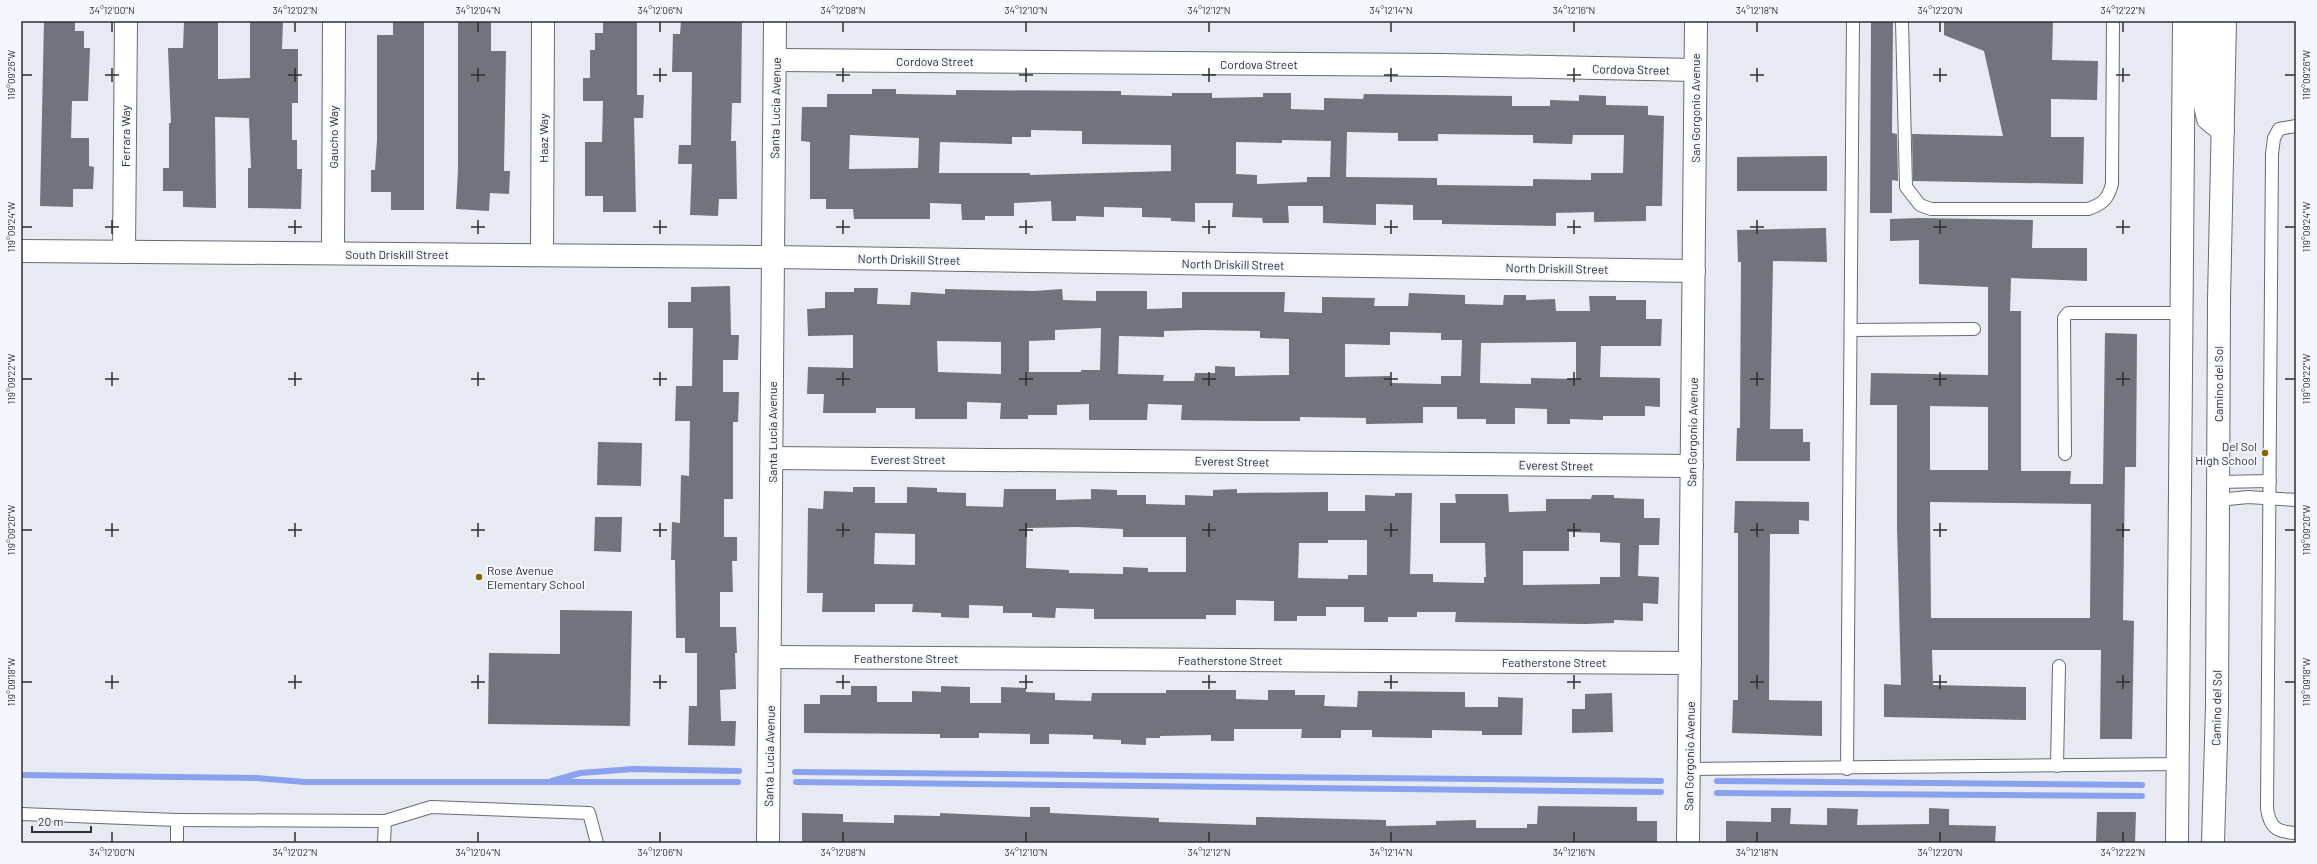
<svg xmlns="http://www.w3.org/2000/svg" width="2317" height="864" viewBox="0 0 2317 864" font-family="Barlow,sans-serif">
	<style>
		.lines { fill: none; stroke-linecap: round; stroke-linejoin: round }
		.stream { stroke: #8aa1ee; stroke-width: 6 }
		.building { fill: #71747c; fill-rule: evenodd }
		.service-casing { stroke: #686b72; stroke-width: 14 }
		.minor-casing { stroke: #686b72; stroke-width: 24 }
		.tertiary-casing { stroke: #686b72; stroke-width: 24 }
		.service { stroke: #fff; stroke-width: 12 }
		.minor { stroke: #fff; stroke-width: 22 }
		.tertiary { stroke: #fff; stroke-width: 22 }
		.ticks { fill: none; stroke: #2e2f33; stroke-width: 1.5 }
		.poi-dot { fill: #826800; stroke: #f5f7fe; stroke-width: 1.5 }
		.labels { text-anchor: middle; dominant-baseline: central; stroke-width: 4; stroke-linejoin: round; paint-order: stroke }
		.street-label { font-size: 12px; fill: #2e2f33; stroke: #f5f7fe }
		.poi-label { font-size: 12px; fill: #2e2f33; stroke: #f5f7fe; text-anchor: end }
		.neatline { fill: none; stroke: #2e2f33; stroke-width: 1.5 }
		.ticks-label { font-size: 10px; text-anchor: middle; fill: #2e2f33 }
	</style>
	<rect width="100%" height="100%" fill="#e7eaf3"/>
	<g class="lines">
		<g class="stream">
			<polyline points="795,772 1661,781"/>
			<polyline points="21,775 256,778 305,782 738,782"/>
			<polyline points="552,781 580,773 633,769 739,771"/>
			<polyline points="1717,781 2142,785"/>
			<polyline points="796,782 1661,792"/>
			<polyline points="1717,793 2142,796"/>
		</g>
	</g>
	<g class="building">
		<polygon points="44,21 75,21 75,31 84,31 84,48 90,48 88,101 72,101 71,138 89,138 89,166 94,167 93,189 73,189 73,207 40,206"/>
		<polygon points="184,21 218,21 218,79 250,78 250,21 283,21 282,49 298,49 298,103 292,103 292,140 297,140 297,169 302,169 301,209 248,208 248,168 251,168 249,118 215,117 216,208 183,207 183,191 163,191 163,168 169,168 169,123 171,123 168,48 183,48"/>
		<polygon points="393,21 424,21 424,210 391,210 391,192 371,192 371,170 375,170 377,140 377,35 393,35"/>
		<polygon points="458,21 491,21 491,51 506,51 504,171 510,171 509,194 490,193 489,211 456,209 458,170"/>
		<polygon points="603,21 637,21 637,95 644,95 643,118 634,118 636,212 603,212 603,196 585,196 585,142 602,142 603,101 583,101 583,78 590,78 590,50 595,50 595,33 603,33"/>
		<polygon points="681,21 742,21 741,103 732,103 731,141 736,141 737,199 719,199 718,216 690,215 692,164 678,164 679,145 691,145 692,72 672,72 673,34 680,34"/>
		<polygon points="1871,21 1893,21 1892,133 1897,134 1898,181 1892,180 1892,213 1870,213"/>
		<polygon points="1944,21 2053,21 2052,60 2098,61 2097,100 2051,99 2051,137 2084,137 2083,184 1913,181 1912,134 2003,136 1984,51 1944,35"/>
		<path d="M872,89H896V94L956,95V90L1121,91V95L1172,96V93H1212V98L1263,97V93H1291V109L1324,110V98L1363,99L1364,94L1512,96V106H1550V100L1579,101V95L1606,96V105L1648,106V115L1664,116L1662,206H1646V221L1594,222V212L1556,213V226L1442,224V220H1413V205L1376,204V225L1323,223V206H1288L1289,223H1263L1262,218L1232,217L1233,203H1195V222L1171,221V218L1142,217V208L1104,207V217L1076,216V221H1052L1051,201L1014,203V216H985V220H962L961,204L930,203V219H854L853,209H826V199H810V142L801,141L802,107H827V94H872ZM1031,130L1082,131V144L1171,145V171L1030,175V173H939L940,142L1012,144V137H1031ZM1347,132L1398,133V141H1438V134L1533,135V143L1572,144L1573,135H1624L1623,173H1591V180L1533,179V186L1437,185V178L1346,177ZM850,135L919,138L918,168L849,169ZM1282,140L1331,141L1330,177H1307V182L1257,184V175L1236,174V142L1282,143Z"/>
		<polygon points="1827,156 1827,191 1737,191 1737,157"/>
		<path d="M1920,218L2033,220L2032,248H2087V281L2011,278L2010,311H2021V471H2071L2070,484H2103L2105,333L2137,334L2136,467H2125L2123,620L2134,621L2132,739H2100L2101,650H1932L1933,685L2026,687V720L1884,717V684L1901,685L1897,526V405H1870L1871,373L1988,375V287L1919,284V240L1890,241V219ZM1930,406L1988,407V470H1930ZM1930,502L2091,504L2090,618H1931Z"/>
		<polygon points="1826,228 1827,262 1773,261 1770,429 1803,429 1803,442 1810,442 1810,461 1736,461 1737,428 1740,428 1741,262 1738,262 1737,230"/>
		<polygon points="730,286 731,335 739,335 738,360 723,360 723,392 739,392 738,422 733,422 733,499 724,499 724,537 737,537 737,561 732,561 733,592 720,592 720,627 736,627 737,653 735,653 736,689 720,690 721,721 736,721 735,746 688,745 689,706 697,706 697,653 685,653 685,638 676,638 675,560 671,560 672,522 680,523 681,475 689,476 690,421 675,421 676,386 692,386 693,328 668,328 668,302 691,302 691,287"/>
		<path d="M854,288H878L877,304L910,305L911,292L945,294V289L1034,291L1062,289L1063,300L1096,301V291H1147V309L1182,308V292H1285L1284,312L1322,313V297L1375,298L1374,306H1408L1409,293L1465,295V304L1503,305L1504,295H1526V300L1555,299L1556,311H1590L1589,296H1616V300H1646V319H1662L1661,346H1601L1600,377L1660,378V407L1645,406V416H1603V420L1570,419V424H1547V409L1515,408V424H1486V419H1457V407H1423V423L1366,424V418L1300,417V421H1254L1181,420L1182,405L1148,404L1147,420H1089V404L1057,405V415H1028V419H1000L1001,403L967,402V419H915V408H876V413H823L824,394H807L808,367L853,368V335L808,336L807,309L825,308V292H854ZM1101,328L1100,370H1081V372H1029V341L1055,340V330ZM1204,330L1260,331V338L1289,339V375L1235,376V367L1215,366V373H1195L1194,381H1163L1164,375L1118,374L1119,336L1164,337V331ZM1390,332L1441,333V340H1462L1461,376H1441V384L1390,383V376L1345,377V344L1390,345ZM937,341L1001,342V374L938,372ZM1576,342V379L1531,378V384L1480,383L1481,343Z"/>
		<polygon points="598,442 642,443 641,486 597,485"/>
		<path d="M853,487H875V503H907V487L937,488V492L966,493V506L1003,507L1004,489H1056V500L1091,499V489L1117,490V495H1146V504L1185,505V495L1213,496V490L1237,489V493L1328,492V511H1365V495L1395,496V493H1412L1410,574H1433V582L1484,583V577H1486L1485,543H1440V503H1456L1455,494H1508L1509,512L1546,511V499H1591L1592,495H1614V498L1644,499V518H1660L1659,545H1639L1638,576L1659,577L1658,604L1643,603V621L1614,620V623L1585,624L1455,622L1456,612H1417V617H1388V622H1364V607H1326V616H1297V621H1274V601L1236,600V615H1206V619H1094V609L1056,608L1055,618L1032,617V613H1003V606L969,605V618L941,617V613L912,612L913,604H875V612H822L823,593H807L808,508L823,509L824,491L853,492ZM1077,527L1123,529V537H1186V572H1148V568L1123,567V574L1069,573V570L1026,568L1027,528ZM1569,532L1600,533V542L1620,543V577H1600V584L1523,585V551H1569ZM875,533L915,534V565L874,564ZM1328,540H1367V575H1348V579L1298,578L1299,543H1328Z"/>
		<polygon points="1735,501 1809,502 1809,521 1799,520 1799,534 1770,534 1769,700 1822,701 1822,736 1732,733 1733,700 1738,700 1738,533 1734,533"/>
		<polygon points="595,517 622,517 621,552 594,551"/>
		<polygon points="560,610 632,611 630,726 488,724 489,653 560,654"/>
		<polygon points="851,686 877,686 877,702 912,702 912,691 941,692 941,686 970,687 970,703 1001,703 1001,687 1026,688 1026,692 1055,693 1055,700 1091,701 1092,693 1166,693 1166,690 1236,690 1236,699 1268,700 1268,690 1295,690 1295,695 1325,695 1324,706 1357,707 1358,691 1465,692 1465,707 1498,707 1498,697 1523,698 1522,735 1482,735 1482,731 1432,730 1432,738 1372,737 1372,730 1341,730 1341,738 1301,738 1302,729 1234,729 1234,741 1211,741 1211,735 1160,736 1160,738 1146,738 1146,745 1121,744 1121,740 1093,739 1093,735 1049,734 1049,744 1030,744 1030,734 979,733 979,738 940,738 940,734 804,733 804,704 820,704 820,695 851,695"/>
		<polygon points="1612,693 1613,732 1572,733 1572,709 1585,709 1585,694"/>
		<polygon points="1538,806 1637,807 1637,821 1657,821 1657,843 802,843 802,813 843,814 843,822 894,823 894,815 940,816 940,813 1030,817 1030,807 1050,807 1050,813 1159,818 1159,822 1256,825 1256,817 1386,820 1386,826 1436,825 1436,821 1476,820 1476,828 1527,828 1527,824 1537,824"/>
		<polygon points="1771,808 1791,808 1790,824 1827,825 1827,808 1858,809 1857,825 1929,824 1929,808 1949,809 1949,825 1996,826 1995,843 1726,843 1726,821 1771,822"/>
		<polygon points="2097,812 2136,812 2135,843 2096,843"/>
	</g>
	<g class="lines">
		<g class="service-casing">
			<g id="service">
				<path d="M1902,21L1906,187L1920,205L1931,209H2088C2103,204 2108,199 2112,184L2113,21"/>
				<path d="M2296,126L2279,129L2274,138L2272,154L2267,809C2270,828 2277,832 2296,833"/>
				<polyline points="1851,330 1974,329"/>
				<polyline points="2065,454 2064,318 2068,313 2182,313"/>
				<polyline points="2218,482 2270,481"/>
				<polyline points="2218,500 2248,497 2296,500"/>
				<polyline points="2057,766 2059,666"/>
				<polyline points="1689,769 2178,764"/>
				<polyline points="1847,769 1853,21"/>
				<polyline points="21,814 177,820 177,843"/>
				<polyline points="177,820 385,821 384,843"/>
				<polyline points="385,821 431,807 589,813 597,843"/>
			</g>
		</g>
		<g class="minor-casing">
			<g id="minor">
				<polyline points="775,60 1442,65 1695,70"/>
				<polyline points="21,251 773,257 1694,271"/>
				<polyline points="124,252 126,21"/>
				<polyline points="333,253 334,21"/>
				<polyline points="542,255 543,21"/>
				<polyline points="772,458 1692,466"/>
				<polyline points="770,657 1690,663"/>
				<polyline points="768,843 775,21"/>
				<polyline points="1688,843 1696,21"/>
			</g>
		</g>
		<g class="tertiary-casing">
			<g id="tertiary">
				<polyline points="2205,21 2204,100 2208,119 2223,131"/>
				<polyline points="2177,843 2184,21"/>
				<polyline points="2213,843 2217,707 2219,300 2225,21"/>
			</g>
		</g>
		<use href="#service" class="service"/>
		<use href="#minor" class="minor"/>
		<use href="#tertiary" class="tertiary"/>
	</g>
	<path class="ticks" d="M112,22V32M295,22V32M478,22V32M660,22V32M843,22V32M1026,22V32M1209,22V32M1391,22V32M1574,22V32M1757,22V32M1940,22V32M2123,22V32M112,68V82M295,68V82M478,68V82M660,68V82M843,68V82M1026,68V82M1209,68V82M1391,68V82M1574,68V82M1757,68V82M1940,68V82M2123,68V82M22,75H32M105,75H119M288,75H302M471,75H485M653,75H667M836,75H850M1019,75H1033M1202,75H1216M1384,75H1398M1567,75H1581M1750,75H1764M1933,75H1947M2116,75H2130M2285,75H2295M112,220V234M295,220V234M478,220V234M660,220V234M843,220V234M1026,220V234M1209,220V234M1391,220V234M1574,220V234M1757,220V234M1940,220V234M2123,220V234M22,227H32M105,227H119M288,227H302M471,227H485M653,227H667M836,227H850M1019,227H1033M1202,227H1216M1384,227H1398M1567,227H1581M1750,227H1764M1933,227H1947M2116,227H2130M2285,227H2295M112,372V386M295,372V386M478,372V386M660,372V386M843,372V386M1026,372V386M1209,372V386M1391,372V386M1574,372V386M1757,372V386M1940,372V386M2123,372V386M22,379H32M105,379H119M288,379H302M471,379H485M653,379H667M836,379H850M1019,379H1033M1202,379H1216M1384,379H1398M1567,379H1581M1750,379H1764M1933,379H1947M2116,379H2130M2285,379H2295M112,523V537M295,523V537M478,523V537M660,523V537M843,523V537M1026,523V537M1209,523V537M1391,523V537M1574,523V537M1757,523V537M1940,523V537M2123,523V537M22,530H32M105,530H119M288,530H302M471,530H485M653,530H667M836,530H850M1019,530H1033M1202,530H1216M1384,530H1398M1567,530H1581M1750,530H1764M1933,530H1947M2116,530H2130M2285,530H2295M112,675V689M295,675V689M478,675V689M660,675V689M843,675V689M1026,675V689M1209,675V689M1391,675V689M1574,675V689M1757,675V689M1940,675V689M2123,675V689M22,682H32M105,682H119M288,682H302M471,682H485M653,682H667M836,682H850M1019,682H1033M1202,682H1216M1384,682H1398M1567,682H1581M1750,682H1764M1933,682H1947M2116,682H2130M2285,682H2295M112,832V842M295,832V842M478,832V842M660,832V842M843,832V842M1026,832V842M1209,832V842M1391,832V842M1574,832V842M1757,832V842M1940,832V842M2123,832V842"/>
	<g class="poi-dot">
		<circle cx="2265" cy="453" r="4"/>
		<circle cx="479" cy="577" r="4"/>
	</g>
	<g class="labels">
		<g class="street-label">
			<text x="935" y="61">Cordova Street</text>
			<text x="1259" y="64">Cordova Street</text>
			<text transform="translate(1631 69) rotate(1)">Cordova Street</text>
			<text transform="translate(775 108) rotate(-89)">Santa Lucia Avenue</text>
			<text transform="translate(1695 108) rotate(-90)">San Gorgonio Avenue</text>
			<text transform="translate(125 136) rotate(-90)">Ferrara Way</text>
			<text transform="translate(333 137) rotate(-90)">Gaucho Way</text>
			<text transform="translate(543 138) rotate(-90)">Haaz Way</text>
			<text x="397" y="254">South Driskill Street</text>
			<text transform="translate(909 259) rotate(1)">North Driskill Street</text>
			<text transform="translate(1233 264) rotate(1)">North Driskill Street</text>
			<text transform="translate(1557 268) rotate(1)">North Driskill Street</text>
			<text transform="translate(2218 384) rotate(-90)">Camino del Sol</text>
			<text transform="translate(772 432) rotate(-90)">Santa Lucia Avenue</text>
			<text transform="translate(1692 432) rotate(-89)">San Gorgonio Avenue</text>
			<text x="908" y="459">Everest Street</text>
			<text transform="translate(1232 461) rotate(1)">Everest Street</text>
			<text transform="translate(1556 465) rotate(1)">Everest Street</text>
			<text x="906" y="658">Featherstone Street</text>
			<text x="1230" y="660">Featherstone Street</text>
			<text x="1554" y="662">Featherstone Street</text>
			<text transform="translate(2216 708) rotate(-89)">Camino del Sol</text>
			<text transform="translate(769 756) rotate(-89)">Santa Lucia Avenue</text>
			<text transform="translate(1689 756) rotate(-89)">San Gorgonio Avenue</text>
		</g>
		<g class="poi-label">
			<text x="2257" y="446">Del Sol<tspan x="2257" dy="14">High School</tspan></text>
			<text x="487" y="570" text-anchor="start">Rose Avenue<tspan x="487" dy="14">Elementary School</tspan></text>
		</g>
	</g>
	<rect width="2317" height="864" fill="none" stroke="#f5f7fe" stroke-width="44"/>
	<path d="M32 826v6h59v-6" fill="none" stroke="#2e2f33" stroke-width="2"/>
	<text x="38" y="826" font-size="12" fill="#2e2f33" stroke="#f5f7fe" stroke-width="3" paint-order="stroke">20 m</text>
	<rect x="22" y="22" width="2273" height="820" class="neatline"/>
	<g class="ticks-label">
		<text x="112" y="14">34°12'00"N</text>
		<text x="295" y="14">34°12'02"N</text>
		<text x="478" y="14">34°12'04"N</text>
		<text x="660" y="14">34°12'06"N</text>
		<text x="843" y="14">34°12'08"N</text>
		<text x="1026" y="14">34°12'10"N</text>
		<text x="1209" y="14">34°12'12"N</text>
		<text x="1391" y="14">34°12'14"N</text>
		<text x="1574" y="14">34°12'16"N</text>
		<text x="1757" y="14">34°12'18"N</text>
		<text x="1940" y="14">34°12'20"N</text>
		<text x="2123" y="14">34°12'22"N</text>
		<text transform="translate(2306 75) rotate(-90)" y="4">119°09'26"W</text>
		<text transform="translate(11 75) rotate(-90)" y="4">119°09'26"W</text>
		<text transform="translate(2306 227) rotate(-90)" y="4">119°09'24"W</text>
		<text transform="translate(11 227) rotate(-90)" y="4">119°09'24"W</text>
		<text transform="translate(2306 379) rotate(-90)" y="4">119°09'22"W</text>
		<text transform="translate(11 379) rotate(-90)" y="4">119°09'22"W</text>
		<text transform="translate(2306 530) rotate(-90)" y="4">119°09'20"W</text>
		<text transform="translate(11 530) rotate(-90)" y="4">119°09'20"W</text>
		<text transform="translate(2306 682) rotate(-90)" y="4">119°09'18"W</text>
		<text transform="translate(11 682) rotate(-90)" y="4">119°09'18"W</text>
		<text x="112" y="856">34°12'00"N</text>
		<text x="295" y="856">34°12'02"N</text>
		<text x="478" y="856">34°12'04"N</text>
		<text x="660" y="856">34°12'06"N</text>
		<text x="843" y="856">34°12'08"N</text>
		<text x="1026" y="856">34°12'10"N</text>
		<text x="1209" y="856">34°12'12"N</text>
		<text x="1391" y="856">34°12'14"N</text>
		<text x="1574" y="856">34°12'16"N</text>
		<text x="1757" y="856">34°12'18"N</text>
		<text x="1940" y="856">34°12'20"N</text>
		<text x="2123" y="856">34°12'22"N</text>
	</g>
</svg>
